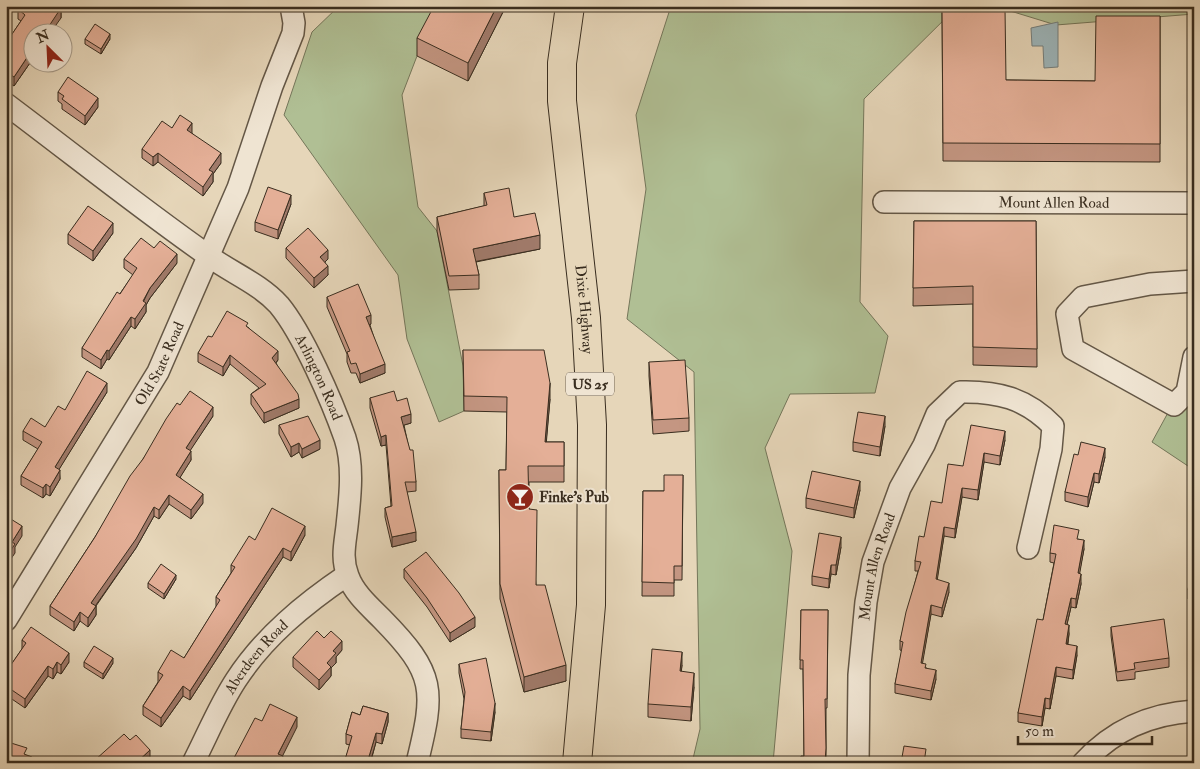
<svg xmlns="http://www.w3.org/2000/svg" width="1200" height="769" viewBox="0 0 1200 769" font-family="'IM FELL Double Pica',serif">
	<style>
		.green { fill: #b0bf94; stroke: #74765a }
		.water { fill: #9db6bb; stroke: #757f7d }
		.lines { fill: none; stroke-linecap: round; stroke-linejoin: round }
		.minor-casing { stroke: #645746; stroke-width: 24 }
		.major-casing { stroke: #392d1f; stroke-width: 30 }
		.minor { stroke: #efe4d2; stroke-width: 21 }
		.major { stroke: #e6d6b9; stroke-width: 28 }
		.wall { fill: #c49682; stroke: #392d1f }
		.shaded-wall { fill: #a07a6a; stroke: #392d1f }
		.building { fill: #e4af97; stroke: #392d1f }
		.labels { text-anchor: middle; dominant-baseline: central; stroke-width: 4; stroke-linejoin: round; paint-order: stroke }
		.shield { fill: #efe4d2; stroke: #706455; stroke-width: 1 }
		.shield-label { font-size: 14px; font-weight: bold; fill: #392d1f }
		.street-label { font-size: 15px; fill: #392d1f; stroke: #efe4d2 }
		.poi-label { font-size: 15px; font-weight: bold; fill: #392d1f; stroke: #efe4d2; text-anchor: start }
	</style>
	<rect width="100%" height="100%" fill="#e6d6b9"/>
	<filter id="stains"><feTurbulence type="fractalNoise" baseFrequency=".004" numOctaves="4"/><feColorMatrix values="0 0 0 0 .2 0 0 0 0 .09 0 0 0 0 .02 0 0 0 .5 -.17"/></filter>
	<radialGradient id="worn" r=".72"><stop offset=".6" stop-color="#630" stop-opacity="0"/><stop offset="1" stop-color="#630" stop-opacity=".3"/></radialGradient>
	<g class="green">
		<polygon points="339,6 443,6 417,56 402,95 418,207 437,231 463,366 464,411 439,422 407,339 398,275 284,115 312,32"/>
		<polygon points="671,6 958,6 864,99 860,302 888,336 875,393 790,394 765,448 792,551 773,763 692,763 700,729 694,372 627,319 646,189 636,115"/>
		<polygon points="994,6 1194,6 1194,14 1056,25"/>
		<polygon points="1194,365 1194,470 1152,442"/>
	</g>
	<polygon class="water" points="1058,22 1058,67 1044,68 1043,46 1032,46 1031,28"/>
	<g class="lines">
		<g class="minor-casing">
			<g id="minor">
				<path id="s1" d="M6,104C74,155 140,208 210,257C232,273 260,284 279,305C303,334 332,401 345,438C354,465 350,498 347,526C345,544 341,558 348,576C354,593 369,606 382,619C436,674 435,690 417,763"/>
				<path id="s2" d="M884,202L1194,203"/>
				<polyline points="1194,281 1150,284 1083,297 1067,314 1073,349 1174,405 1187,392 1194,357"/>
				<path id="s3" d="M6,620L158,372L238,188L272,86L293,33L294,23L291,6"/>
				<path id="s4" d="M193,763C207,736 219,706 236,680C264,637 304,604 347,575"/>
				<path id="s5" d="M858,763L859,675L866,602L873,562L900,488L924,445L937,414L960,392C997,391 1026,398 1053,426L1051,449L1028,548"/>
				<path d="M1083,763C1113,730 1149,714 1194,711"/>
			</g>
		</g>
		<g class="major-casing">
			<g id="major">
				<path id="s6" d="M570,6L562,63V101L586,318L592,425L591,605L577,763"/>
			</g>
		</g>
		<use href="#minor" class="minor"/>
		<use href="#major" class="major"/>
	</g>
	<g class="wall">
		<polygon points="506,6 468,81 417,56 417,38"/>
		<polygon points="942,6 1006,80 1095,81 1160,16 1160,162 943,161"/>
		<polygon points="64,8 61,12 61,18 32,32 32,60 14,86 6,81 6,43 21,21 18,19 18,9"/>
		<polygon points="85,39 110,39 101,54 85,44"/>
		<polygon points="58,92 98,107 85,125 62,109 62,104 58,101"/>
		<polygon points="172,128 192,133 221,163 213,174 213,182 203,196 158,162 153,166 142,158 142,149"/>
		<polygon points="484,193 514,217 540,249 476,262 479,275 479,289 449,290 437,231 437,217 484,206"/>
		<polygon points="291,204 278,239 255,231 255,222"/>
		<polygon points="914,221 1036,221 1037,367 973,365 973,304 913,306"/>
		<polygon points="113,233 93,261 68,244 68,234"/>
		<polygon points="154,248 177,263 150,298 146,305 146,312 135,329 131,326 109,360 107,359 101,369 82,357 82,348 133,275 124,268 124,259"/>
		<polygon points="286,248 328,259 325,262 328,275 314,288 286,258"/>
		<polygon points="327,297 371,324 370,325 385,373 360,383 356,373 351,373 347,362 347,354 327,307"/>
		<polygon points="248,327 278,360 276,363 299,408 264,423 251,404 251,394 259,388 230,364 223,376 198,362 198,353 212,337"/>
		<polygon points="463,350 550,399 546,442 564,442 564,482 529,482 529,509 536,585 566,681 524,692 500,599 499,470 506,470 507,412 464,411"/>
		<polygon points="649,362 689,418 689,431 653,434 649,376"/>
		<polygon points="107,392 59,469 60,479 50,496 46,494 43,498 21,485 21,476 38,449 23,440 23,431 45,427 65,410"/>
		<polygon points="370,398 397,401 411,423 404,425 416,482 416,491 407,492 416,541 392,547 385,517 385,508 391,506 386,445 381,446 370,408"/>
		<polygon points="180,405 213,416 190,450 191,460 180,477 203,503 191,519 169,504 159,519 154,516 136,548 96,606 96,615 88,627 80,621 74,631 50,615 50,606 95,537 143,459"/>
		<polygon points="279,425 320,449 302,458 299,452 291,457 279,434"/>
		<polygon points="885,426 880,456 853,451 853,442"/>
		<polygon points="1005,440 1000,465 984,462 978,500 962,497 955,538 944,536 937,579 949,592 942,617 931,614 922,663 936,679 931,700 895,693 895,684 902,651 900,650 900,641 918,571 915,571 915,561 924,537 942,503 963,466"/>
		<polygon points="1078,455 1105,457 1099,483 1094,482 1088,507 1065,501 1065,492"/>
		<polygon points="683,475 682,580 674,580 674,596 642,596 643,491 664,491"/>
		<polygon points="860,490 854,518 806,508 806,498"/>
		<polygon points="305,535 291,561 283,557 190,700 183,696 161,727 143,715 143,706 158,682 158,672 184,658 216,607 216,597 231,573 231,565 255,540"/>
		<polygon points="1079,539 1084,549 1079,574 1081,584 1076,608 1071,607 1067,624 1069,634 1068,644 1077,655 1073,679 1056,676 1050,709 1045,708 1042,726 1018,722 1018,713 1043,620 1054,563 1050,562 1050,553"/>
		<polygon points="841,547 836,575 831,574 829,588 812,585 812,576"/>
		<polygon points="1194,555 1194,600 1188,599 1188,590"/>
		<polygon points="404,569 475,627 450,642 427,607 404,578"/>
		<polygon points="176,579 164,599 148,588 148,583"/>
		<polygon points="801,610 828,610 827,708 826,708 826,757 804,756 803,669 800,669"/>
		<polygon points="1111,627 1169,658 1169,667 1135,672 1135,679 1117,681 1111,636"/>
		<polygon points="324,638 342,650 336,657 336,663 331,668 331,676 319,690 293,667 293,657"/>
		<polygon points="22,640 69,662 61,674 57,672 53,679 48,676 25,708 6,695 6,672 22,649"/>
		<polygon points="84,662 113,663 103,679 84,667"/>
		<polygon points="459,664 495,712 491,741 461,738 461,729 464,699 459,673"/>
		<polygon points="682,665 681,672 694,687 691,721 648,717 648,704"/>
		<polygon points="363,706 388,713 388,722 382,744 376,742 371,761 373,762 373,763 344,763 350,745 346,744 346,734 352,712 360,715"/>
	</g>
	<g class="shaded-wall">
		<polygon points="58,6 64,6 64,8 61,12 61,18 51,32 45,32"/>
		<polygon points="497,6 506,6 468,81 468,63"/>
		<polygon points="110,34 110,39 101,54 101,49"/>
		<polygon points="32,50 32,60 14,86 14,77"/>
		<polygon points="98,98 98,107 85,125 85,116"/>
		<polygon points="192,123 192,133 187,139 187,130"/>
		<polygon points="158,153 158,162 153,166 153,157"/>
		<polygon points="221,153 221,163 213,174 213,182 203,196 203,187 209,170"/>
		<polygon points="291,195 291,204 278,239 278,230"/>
		<polygon points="113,223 113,233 93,261 93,251"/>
		<polygon points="540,235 540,249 473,262 473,249"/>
		<polygon points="328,250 328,259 320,267 320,257"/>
		<polygon points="177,254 177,263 150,298 146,305 146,312 135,329 135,319 150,288"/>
		<polygon points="328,266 328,275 314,288 314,278"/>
		<polygon points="371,315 371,324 366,326 366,317"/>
		<polygon points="131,317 131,326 109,360 109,351"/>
		<polygon points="107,350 107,359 101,369 101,360"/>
		<polygon points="278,351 278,360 272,367 272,358"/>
		<polygon points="230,355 230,364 223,376 223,367"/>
		<polygon points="385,364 385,373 360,383 360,374"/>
		<polygon points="107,383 107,392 55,476 55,467"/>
		<polygon points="550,383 550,399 545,458 545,442"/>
		<polygon points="299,399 299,408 264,423 264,413"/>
		<polygon points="213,407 213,416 186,457 186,448"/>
		<polygon points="411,414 411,423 401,426 401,417"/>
		<polygon points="885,416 885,426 880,456 880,447"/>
		<polygon points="1005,431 1005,440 1000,465 1000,456"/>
		<polygon points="386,435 386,445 381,446 381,437"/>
		<polygon points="320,440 320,449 302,458 302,449"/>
		<polygon points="299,443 299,452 291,457 291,447"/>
		<polygon points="1105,448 1105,457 1099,483 1099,474"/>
		<polygon points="191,451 191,460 176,484 176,475"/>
		<polygon points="984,453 984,462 978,500 978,490"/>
		<polygon points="60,470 60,479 50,496 50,487"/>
		<polygon points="1094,473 1094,482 1088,507 1088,497"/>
		<polygon points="860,481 860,490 854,518 854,508"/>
		<polygon points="46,484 46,494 43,498 43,488"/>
		<polygon points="962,488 962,497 955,538 955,529"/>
		<polygon points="203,494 203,503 191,519 191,510"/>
		<polygon points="169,495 169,504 159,519 159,510"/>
		<polygon points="154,507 154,516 136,548 91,612 91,603"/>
		<polygon points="22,526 22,536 15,547 15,553 6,566 6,557 12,542"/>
		<polygon points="305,526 305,535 291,561 291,552"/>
		<polygon points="944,527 944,536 936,588 936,579"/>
		<polygon points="416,532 416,541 392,547 392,537"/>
		<polygon points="841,537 841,547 836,575 836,565"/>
		<polygon points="1084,540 1084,549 1078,583 1078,573"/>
		<polygon points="283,548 283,557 190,700 190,691"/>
		<polygon points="831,565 831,574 829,588 829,579"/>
		<polygon points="1081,574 1081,584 1076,608 1076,599"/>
		<polygon points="176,575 176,579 164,599 164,594"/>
		<polygon points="949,583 949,592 942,617 942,608"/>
		<polygon points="1071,598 1071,607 1065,633 1065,624"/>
		<polygon points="931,605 931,614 921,672 921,663"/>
		<polygon points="96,606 96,615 88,627 88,618"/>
		<polygon points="80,612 80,621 74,631 74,622"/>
		<polygon points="475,617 475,627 450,642 450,633"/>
		<polygon points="1069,625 1069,634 1066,653 1066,644"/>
		<polygon points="342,641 342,650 336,657 336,663 331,668 331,676 319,690 319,680 327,663 333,651"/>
		<polygon points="1077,646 1077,655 1073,679 1073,670"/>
		<polygon points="682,652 682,665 680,685 680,671"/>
		<polygon points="69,653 69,662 61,674 61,665"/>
		<polygon points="113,658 113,663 103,679 103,674"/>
		<polygon points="57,662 57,672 53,679 53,669"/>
		<polygon points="566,665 566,681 524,692 524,677"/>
		<polygon points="48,666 48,676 25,708 25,699"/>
		<polygon points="1056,667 1056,676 1050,709 1050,699"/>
		<polygon points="936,670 936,679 931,700 931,691"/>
		<polygon points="694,673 694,687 691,721 691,707"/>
		<polygon points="183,686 183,696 161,727 161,718"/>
		<polygon points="1045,698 1045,708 1042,726 1042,717"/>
		<polygon points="495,703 495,712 491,741 491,732"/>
		<polygon points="388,713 388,722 382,744 382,734"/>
		<polygon points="297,717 297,727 279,763 278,754"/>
		<polygon points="376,733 376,742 370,763 368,760"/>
		<polygon points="150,750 150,760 146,763 136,763"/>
	</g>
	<g class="building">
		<polygon points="20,6 58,6 61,8 45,32 32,32 32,50 14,77 6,72 6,43 25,15 18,9"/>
		<polygon points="434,6 497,6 468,63 417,38"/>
		<polygon points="942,6 1001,6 1001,8 1005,9 1006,80 1095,81 1096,16 1160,16 1160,144 943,143"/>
		<polygon points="95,24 110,34 101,49 85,39"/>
		<polygon points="68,77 98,98 85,116 62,99 64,96 58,92"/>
		<polygon points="180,115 192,123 187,130 221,153 209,170 213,172 203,187 158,153 153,157 142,149 162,121 172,128"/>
		<polygon points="268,187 291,195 278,230 255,222"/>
		<polygon points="509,188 514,217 535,213 540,235 473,249 479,275 449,276 437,217 487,205 484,193"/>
		<polygon points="88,206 113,223 93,251 68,234"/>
		<polygon points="914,221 1036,221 1037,349 973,347 973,286 913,288"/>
		<polygon points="308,228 328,250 320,257 328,266 314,278 286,248"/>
		<polygon points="141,238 154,248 160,241 177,254 150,288 143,301 146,303 135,319 131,317 109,351 107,350 101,360 82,348 117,292 120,294 137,268 124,259"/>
		<polygon points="358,284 371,315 366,317 385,364 360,374 356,363 351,364 347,352 350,351 327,297"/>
		<polygon points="227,311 248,323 246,326 278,351 272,358 298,394 299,399 264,413 251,394 266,384 230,355 223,367 198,353 208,336 212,337"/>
		<polygon points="463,350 544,350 550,383 545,442 564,442 564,466 528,466 529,509 537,510 536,585 545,585 566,665 524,677 500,584 499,470 506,470 507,397 464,396"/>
		<polygon points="685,360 689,418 653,420 649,362"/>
		<polygon points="87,371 107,383 55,467 60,470 50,487 46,484 43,488 21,476 42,442 23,431 31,418 45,427 58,406 65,410"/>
		<polygon points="190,391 213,407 186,448 191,451 176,475 203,494 191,510 169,495 159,510 154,507 136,539 91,603 96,606 88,618 80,612 74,622 50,606 95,537 130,476 143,459 166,419 177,403 180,405"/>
		<polygon points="394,391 397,401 407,398 411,414 401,417 410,450 413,450 416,482 405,482 416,532 392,537 385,508 392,506 386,435 381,437 370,398"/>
		<polygon points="858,412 885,416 880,447 853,442"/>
		<polygon points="308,416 320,440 302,449 299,443 291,447 279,425"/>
		<polygon points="971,425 1005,431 1000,456 984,453 978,490 962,488 955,529 944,527 936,579 949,583 942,608 931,605 921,663 926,664 925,668 936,670 931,691 895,684 903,642 900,641 906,612 921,562 915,561 919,536 924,537 931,501 942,503 948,464 963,466"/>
		<polygon points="1081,442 1105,448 1099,474 1094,473 1088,497 1065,492 1074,454 1078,455"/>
		<polygon points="812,471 860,481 854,508 806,498"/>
		<polygon points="664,475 683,475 682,566 674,566 674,583 642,582 643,491 664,491"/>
		<polygon points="272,508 305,526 291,552 283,548 190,691 183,686 161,718 143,706 163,675 158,672 171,650 184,658 220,600 216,597 235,567 231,565 249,536 255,540"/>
		<polygon points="6,516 22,526 12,542 15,544 6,557"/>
		<polygon points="1054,525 1079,530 1077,539 1084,540 1078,573 1081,574 1076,599 1071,598 1065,624 1069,625 1066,644 1077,646 1073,670 1056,667 1050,699 1045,698 1042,717 1018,713 1037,619 1043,620 1056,554 1050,553"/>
		<polygon points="819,533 841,537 836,565 831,565 829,579 812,576"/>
		<polygon points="426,552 459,593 475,617 450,633 427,598 404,569"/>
		<polygon points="1194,555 1194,590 1188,590"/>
		<polygon points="161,564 176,575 164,594 148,583"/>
		<polygon points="801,610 828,610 827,699 825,699 826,748 825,763 800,763 801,756 804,756 803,660 800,660"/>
		<polygon points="1164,619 1169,658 1134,663 1135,669 1117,672 1111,627"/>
		<polygon points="31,627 69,653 61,665 57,662 53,669 48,666 25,699 6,686 6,672 26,643 22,640"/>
		<polygon points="317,631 324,638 331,631 342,641 333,651 336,653 327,663 331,667 319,680 293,657"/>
		<polygon points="94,646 113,658 103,674 84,662"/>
		<polygon points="652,649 682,652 680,671 694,673 691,707 648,704"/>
		<polygon points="486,658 495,703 491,732 461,729 465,692 459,664"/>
		<polygon points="270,704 297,717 278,754 283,756 280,763 234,763 234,758 255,718 262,721"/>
		<polygon points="363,706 388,713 382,734 376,733 368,760 373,762 373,763 344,763 352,736 346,734 352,712 360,715"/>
		<polygon points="124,734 130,740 136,735 150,750 136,763 97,763 95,760"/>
		<polygon points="11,743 27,748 24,754 32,757 30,763 6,763 6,748 8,749"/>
		<polygon points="904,746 926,749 924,763 901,763"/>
	</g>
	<defs>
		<g id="bar-disc" transform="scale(1.4375)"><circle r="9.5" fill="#8f2418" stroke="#efe4d2"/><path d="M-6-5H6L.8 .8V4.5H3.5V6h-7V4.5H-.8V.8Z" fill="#fff"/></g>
	</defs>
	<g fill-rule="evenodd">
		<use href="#bar-disc" x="520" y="497"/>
	</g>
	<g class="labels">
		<rect class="shield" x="566" y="372.5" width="48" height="23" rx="4"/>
		<g class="shield-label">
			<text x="590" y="384">US 25</text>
		</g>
		<g class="street-label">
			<text stroke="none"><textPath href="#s2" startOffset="170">Mount Allen Road</textPath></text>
			<text stroke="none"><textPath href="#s6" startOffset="305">Dixie Highway</textPath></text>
			<text stroke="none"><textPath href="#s3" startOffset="299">Old State Road</textPath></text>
			<text stroke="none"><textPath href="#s1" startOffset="422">Arlington Road</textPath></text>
			<text stroke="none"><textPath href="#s5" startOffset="198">Mount Allen Road</textPath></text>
			<text stroke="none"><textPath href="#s4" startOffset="124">Aberdeen Road</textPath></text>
		</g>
		<g class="poi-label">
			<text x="539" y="497">Finke's Pub</text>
		</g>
	</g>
	<rect width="1200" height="769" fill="none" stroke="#e6d6b9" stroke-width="25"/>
	<rect x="8" y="8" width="1185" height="754" fill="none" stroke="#392d1f" stroke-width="2.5"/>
	<rect x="12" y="12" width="1175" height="744" fill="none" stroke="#392d1f"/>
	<g transform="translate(48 48) rotate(336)"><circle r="24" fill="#efe4d2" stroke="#a69b8a"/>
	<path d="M0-4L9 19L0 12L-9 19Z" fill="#8f2418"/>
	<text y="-8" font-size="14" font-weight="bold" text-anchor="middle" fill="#392d1f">N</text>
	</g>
	<path d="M1018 736v8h134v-8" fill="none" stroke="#392d1f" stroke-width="2.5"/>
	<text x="1025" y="736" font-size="15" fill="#392d1f" stroke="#efe4d2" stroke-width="4" paint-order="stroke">50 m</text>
	<rect width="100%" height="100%" filter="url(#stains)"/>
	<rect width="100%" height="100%" fill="url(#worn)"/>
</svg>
